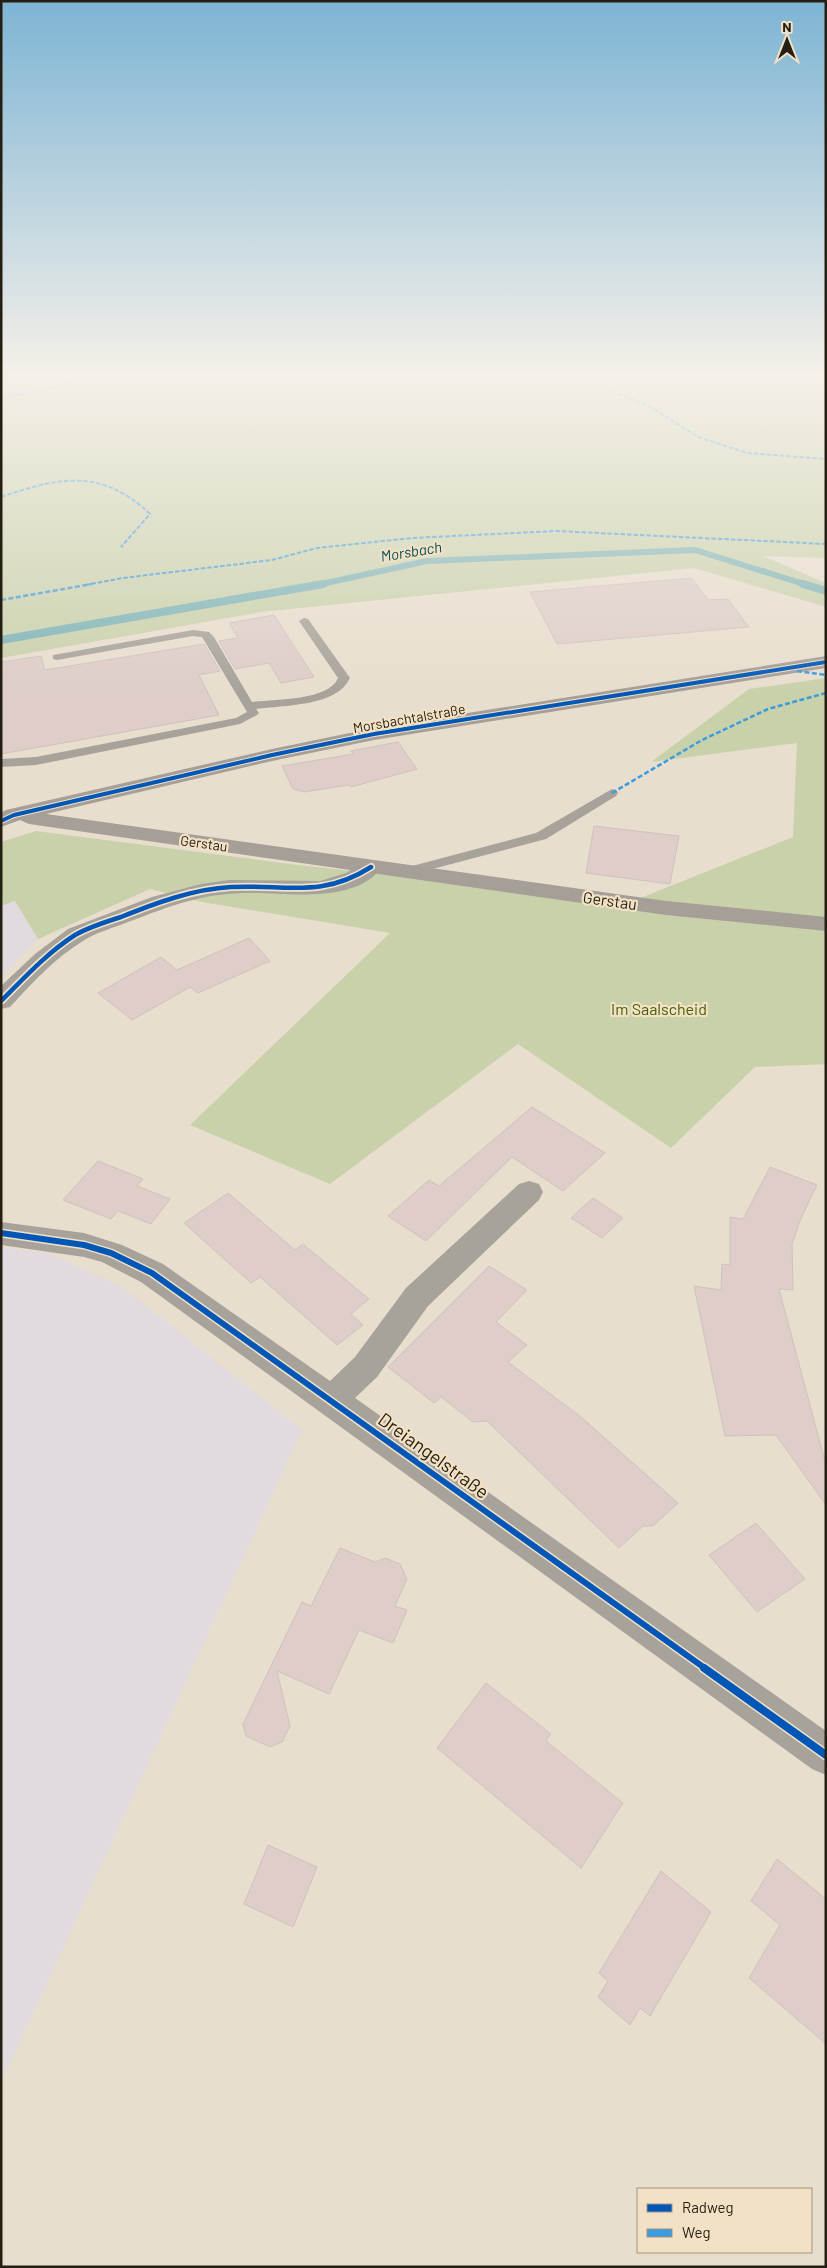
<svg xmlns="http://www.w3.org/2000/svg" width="827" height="2268" viewBox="0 0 827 2268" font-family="Barlow,sans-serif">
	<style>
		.industrial { fill: #e1dade }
		.green { fill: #c9d1ab }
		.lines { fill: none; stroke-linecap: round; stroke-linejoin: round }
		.stream-far1 { stroke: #7db3b6; stroke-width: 6 }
		.stream { stroke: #7db3b6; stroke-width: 8 }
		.building { fill: #decdc9; stroke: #cec2bd }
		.service { fill: #a7a29a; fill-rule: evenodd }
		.minor { fill: #a7a29a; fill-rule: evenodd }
		.secondary { fill: #a69f97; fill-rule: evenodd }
		.quiet-far1 { stroke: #3c9bde; stroke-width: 2; stroke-dasharray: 4.5 2; stroke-linecap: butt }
		.quiet { stroke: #3c9bde; stroke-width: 2.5; stroke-dasharray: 5 2.5; stroke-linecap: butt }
		.cycleway-far3-casing { stroke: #f2e1c4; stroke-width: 6 }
		.cycleway-far2-casing { stroke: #f2e1c4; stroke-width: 8 }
		.cycleway-far1-casing { stroke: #f2e1c4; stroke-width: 9 }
		.cycleway-casing { stroke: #f2e1c4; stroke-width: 11 }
		.cycleway-far3 { stroke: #0057b8; stroke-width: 4 }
		.cycleway-far2 { stroke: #0057b8; stroke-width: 4.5 }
		.cycleway-far1 { stroke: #0057b8; stroke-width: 6 }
		.cycleway { stroke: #0057b8; stroke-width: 8 }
		.labels { text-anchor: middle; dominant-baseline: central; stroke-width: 4.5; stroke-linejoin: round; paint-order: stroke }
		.far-street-label { font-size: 14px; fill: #241e13; stroke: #f2e1c4 }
		.far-water-label { font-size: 15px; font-style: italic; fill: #045059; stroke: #f2e1c4 }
		.street-label { font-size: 16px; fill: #241e13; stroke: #f2e1c4 }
		.park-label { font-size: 16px; fill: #465f05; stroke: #f2e1c4 }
		.near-street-label { font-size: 19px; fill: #241e13; stroke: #f2e1c4 }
	</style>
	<rect width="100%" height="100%" fill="#e8dece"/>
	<g class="industrial">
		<polygon points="15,901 38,939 1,978 1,906"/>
		<polygon points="1,1247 51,1254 125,1289 302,1430 1,2083"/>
	</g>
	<g class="green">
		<polygon points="1,376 826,376 826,558 763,556 826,583 826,607 694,568 261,612 1,658"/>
		<polygon points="826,678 826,1064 755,1067 671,1148 518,1044 330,1184 190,1125 390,933 202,902 150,889 38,939 15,901 1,906 1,842 36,831 298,865 633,901 793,837 797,743 651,762 749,689"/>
	</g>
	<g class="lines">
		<polyline class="stream-far1" points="317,585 427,561 695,550 807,585"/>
		<g class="stream">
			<polyline points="803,584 826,591"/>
			<polyline points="1,640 323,584"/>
		</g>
	</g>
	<g class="building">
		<polygon points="692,578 708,600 728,599 749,627 557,644 530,592"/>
		<polygon points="274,615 301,657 314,677 281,683 269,663 235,669 219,641 238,638 229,623"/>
		<polygon points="204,644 220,671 199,675 219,715 1,754 1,662 41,656 45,670"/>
		<polygon points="398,742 417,769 351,787 349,785 304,792 293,789 282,766 353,754 351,751"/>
		<polygon points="594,826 679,836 670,884 586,873"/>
		<polygon points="249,938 270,961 198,993 190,987 132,1020 98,993 161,957 177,970"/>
		<polygon points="532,1107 605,1153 563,1191 512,1157 426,1241 388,1216 429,1180 439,1186"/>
		<polygon points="98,1161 143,1179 137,1186 170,1199 151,1224 118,1211 111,1219 63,1200"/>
		<polygon points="770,1167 817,1185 801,1218 792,1244 793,1290 779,1289 826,1465 826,1505 776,1435 725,1436 694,1286 721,1290 722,1264 730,1265 730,1217 743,1219"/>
		<polygon points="228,1193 295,1250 303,1244 369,1299 351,1314 363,1325 337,1345 260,1277 251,1283 184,1223"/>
		<polygon points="593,1198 623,1218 602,1238 571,1218"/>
		<polygon points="489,1266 527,1290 496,1322 527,1345 508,1362 581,1417 678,1503 653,1526 643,1526 619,1548 487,1421 473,1422 441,1397 434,1403 388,1367"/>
		<polygon points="756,1523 805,1579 757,1612 709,1555"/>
		<polygon points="340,1548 375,1562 385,1558 400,1564 407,1579 395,1606 407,1610 393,1643 359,1630 329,1694 277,1671 290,1726 282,1742 270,1747 246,1736 243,1724 302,1602 311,1606"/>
		<polygon points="486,1683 551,1734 546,1741 623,1803 581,1868 437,1748"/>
		<polygon points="268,1845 317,1867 293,1927 244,1904"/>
		<polygon points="777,1859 826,1899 826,2044 749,1978 780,1925 751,1901"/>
		<polygon points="661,1871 711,1912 650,2016 640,2008 630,2025 598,1997 608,1981 599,1973"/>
	</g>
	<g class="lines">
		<g class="service">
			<path d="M304,618L308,619L350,678C337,707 283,705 256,709L259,713L257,715L240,724L36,765L1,767V759L36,757L236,718L247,712L202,637L193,636L57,660L53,659V655L193,630L209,632L214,637L252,702C274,699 329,701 338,678L299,621Z"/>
			<polygon points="612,789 616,790 618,793 616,796 546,839 406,876 399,872 401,869 536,833"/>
		</g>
		<g class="minor">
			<path d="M371,860L379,862L382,867C356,904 288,893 249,893C231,893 211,895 193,900C171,905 150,914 128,922C113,928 97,932 83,941C55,958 32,983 10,1007L1,1009V986L35,954L68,929L152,897L201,884L229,880L320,881L346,873L363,862Z"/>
			<polygon points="529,1181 539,1184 543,1192 539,1200 428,1306 377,1377 355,1398 826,1731 826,1775 812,1769 141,1282 102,1262 84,1257 1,1245 1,1222 84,1233 122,1245 163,1264 330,1381 355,1357 406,1288 519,1184"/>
		</g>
		<polygon class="secondary" points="826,656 826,668 374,740 272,761 46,814 666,901 826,917 826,931 666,915 29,824 20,820 1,827 1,813 6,810 272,749 374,728"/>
		<g class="quiet-far1">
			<polyline points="584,376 596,385 649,406 698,437 747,453 826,459"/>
			<polyline points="1,398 53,388 91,376"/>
			<path d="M1,497C59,477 102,468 150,514L121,547"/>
			<polyline points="85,585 123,578 272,560 317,548 412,538 556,531 826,544"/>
		</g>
		<g class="quiet">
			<polyline points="1,600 92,584"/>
			<polyline points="797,671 826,675"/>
			<polyline points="612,793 702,740 768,709 826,693"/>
		</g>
		<g class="cycleway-far3-casing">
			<polyline id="cycleway-far3" points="1,821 14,815 272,755 374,734 826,662"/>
		</g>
		<g class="cycleway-far2-casing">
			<path id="cycleway-far2" d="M1,1001C24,978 47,953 75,935C89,927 105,922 121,917C156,903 193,889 231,887C285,884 321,899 371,867"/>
		</g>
		<g class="cycleway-far1-casing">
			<polyline id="cycleway-far1" points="1,1233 84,1245 111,1253 152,1273 706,1669"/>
		</g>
		<g class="cycleway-casing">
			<polyline id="cycleway" points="704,1668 826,1755"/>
		</g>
		<use href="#cycleway-far3" class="cycleway-far3"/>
		<use href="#cycleway-far2" class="cycleway-far2"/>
		<use href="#cycleway-far1" class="cycleway-far1"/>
		<use href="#cycleway" class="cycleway"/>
	</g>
	<linearGradient id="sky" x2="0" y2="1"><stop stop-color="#7db4d4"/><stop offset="0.54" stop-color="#f5f0e9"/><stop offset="1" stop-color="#f5f0e9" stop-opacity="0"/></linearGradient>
	<rect width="827" height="694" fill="url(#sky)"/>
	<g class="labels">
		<g class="far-street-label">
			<text transform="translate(409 718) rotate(-10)">Morsbachtalstraße</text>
			<text transform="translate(204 843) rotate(8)">Gerstau</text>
		</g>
		<g class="far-water-label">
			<text transform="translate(411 551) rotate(-9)">Morsbach</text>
		</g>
		<g class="street-label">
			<text transform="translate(610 900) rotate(8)">Gerstau</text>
		</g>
		<g class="park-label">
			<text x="659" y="1008">Im Saalscheid</text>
		</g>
		<g class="near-street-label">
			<text transform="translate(434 1455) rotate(36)">Dreiangelstraße</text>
		</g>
	</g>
	<rect width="827" height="2268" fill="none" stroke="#241e13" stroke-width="5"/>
	<rect x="637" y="2188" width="175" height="65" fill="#f2e1c4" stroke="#a0937d"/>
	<rect x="647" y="2204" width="25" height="8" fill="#0057b8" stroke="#a0937d"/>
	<text x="682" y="2213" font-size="15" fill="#241e13">Radweg</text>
	<rect x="647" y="2229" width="25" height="8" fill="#3c9bde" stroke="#a0937d"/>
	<text x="682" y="2238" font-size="15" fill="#241e13">Weg</text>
	<g transform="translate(787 40)" stroke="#f2e1c4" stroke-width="4" paint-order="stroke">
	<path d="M0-4L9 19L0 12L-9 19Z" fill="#241e13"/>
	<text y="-8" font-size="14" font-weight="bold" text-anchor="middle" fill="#241e13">N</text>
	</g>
</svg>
